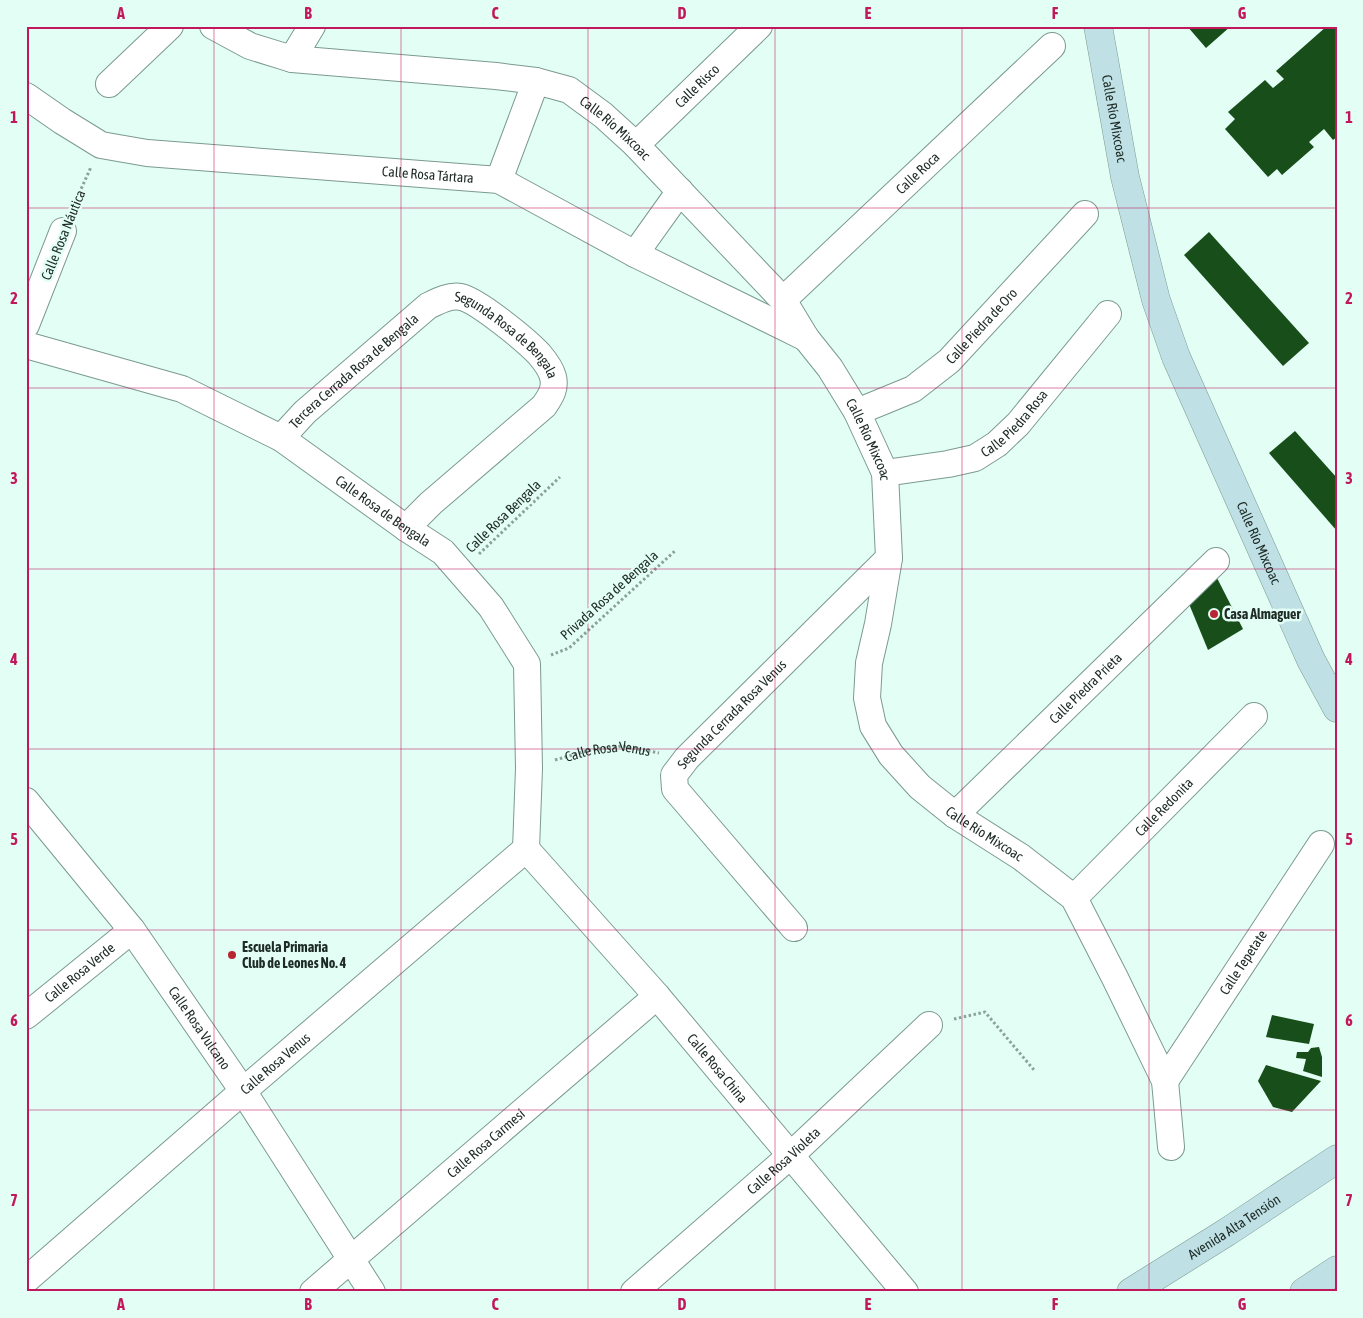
<svg xmlns="http://www.w3.org/2000/svg" width="1363" height="1318" viewBox="0 0 1363 1318" font-family="'Asap Condensed',sans-serif">
	<style>
		.building { fill: #174e1a }
		.lines { fill: none; stroke-linecap: round; stroke-linejoin: round }
		.street-casing { stroke: #7b9a90; stroke-width: 28 }
		.secondary-casing { stroke: #7b9a90; stroke-width: 29 }
		.path { stroke: #8ca19a; stroke-width: 3; stroke-dasharray: 2.5 2.5; stroke-linecap: butt }
		.street { stroke: #fff; stroke-width: 26 }
		.secondary { stroke: #bfe0e4; stroke-width: 28 }
		.grid { fill: none; stroke: #c2185b; stroke-width: 1; stroke-opacity: 0.55 }
		.poi-dot { fill: #b72632; stroke: #e3fef5; stroke-width: 2 }
		.labels { text-anchor: middle; dominant-baseline: central; stroke-width: 5; stroke-linejoin: round; paint-order: stroke }
		.street-label { font-size: 14px; fill: #1d2a26; stroke: #e3fef5 }
		.poi-label { font-size: 14px; font-weight: bold; fill: #1d2a26; stroke: #e3fef5; text-anchor: start }
		.neatline { fill: none; stroke: #c2185b; stroke-width: 2 }
		.grid-label { font-size: 16px; text-anchor: middle; font-weight: bold; fill: #c2185b }
	</style>
	<rect width="100%" height="100%" fill="#e3fef5"/>
	<g class="building">
		<polygon points="1187,26 1231,26 1206,48"/>
		<polygon points="1327,26 1337,26 1337,137 1333,140 1324,129 1309,142 1314,147 1282,175 1277,169 1268,177 1225,129 1235,119 1228,112 1265,80 1273,88 1284,79 1276,71"/>
		<polygon points="1209,232 1309,343 1283,366 1184,255"/>
		<polygon points="1295,431 1337,478 1337,531 1269,453"/>
		<polygon points="1216,576 1243,629 1208,650 1187,599"/>
		<polygon points="1272,1015 1314,1024 1309,1044 1266,1037"/>
		<polygon points="1319,1047 1322,1057 1322,1077 1303,1071 1306,1059 1296,1058 1297,1052 1308,1052 1311,1048"/>
		<polygon points="1266,1065 1321,1081 1292,1112 1273,1107 1258,1081"/>
	</g>
	<g class="lines">
		<g class="street-casing">
			<g id="street">
				<path id="s2" d="M213,26L250,46L292,59L496,76L536,81L569,90L603,115L636,145L783,300L806,338L830,368L857,412L885,473L889,558L878,624L869,663L867,698L873,726L891,755L920,787L955,815L1021,857L1074,898L1115,978L1165,1081L1171,1147"/>
				<polyline points="292,59 312,26"/>
				<polyline points="109,84 170,26"/>
				<path id="s3" d="M26,96L62,121L101,145L147,153L499,180L635,254L806,338"/>
				<path id="s4" d="M636,145L759,26"/>
				<polyline points="499,180 536,81"/>
				<polyline points="635,254 680,191"/>
				<path id="s5" d="M783,300L1052,46"/>
				<polyline points="26,325 63,231"/>
				<path id="s6" d="M26,345L182,389L281,438L406,528L443,552L491,607L527,664L529,768L526,849"/>
				<path id="s7" d="M857,412L913,389L949,361L1085,214"/>
				<path id="s8" d="M281,438L305,412L428,306C438,301 449,295 461,297C477,300 527,341 539,354C545,361 551,369 553,377C556,389 550,397 544,406L431,503L406,528"/>
				<path id="s9" d="M885,473L948,464L975,458L997,444L1018,424L1108,314"/>
				<path id="s10" d="M26,801L132,930L243,1091L372,1292"/>
				<path id="s11" d="M955,815L1216,561"/>
				<path id="s12" d="M526,849L657,996L905,1292"/>
				<path id="s13" d="M1074,898L1254,716"/>
				<path id="s14" d="M794,928L675,789L674,775L687,758L889,558"/>
				<path id="s15" d="M26,1016L132,930"/>
				<path id="s16" d="M1165,1081L1321,844"/>
				<path id="s17" d="M26,1280L243,1091L526,849"/>
				<path id="s18" d="M313,1292L657,996"/>
				<path id="s19" d="M634,1292L791,1155L929,1025"/>
			</g>
		</g>
		<g class="secondary-casing">
			<g id="secondary">
				<path id="s20" d="M1098,26L1125,177L1156,300L1176,357L1311,660L1337,708"/>
				<path id="s21" d="M1131,1292L1227,1232L1337,1159"/>
				<polyline points="1304,1292 1337,1270"/>
			</g>
		</g>
		<g class="path">
			<polyline points="73,207 91,167"/>
			<polyline points="479,554 560,477"/>
			<polyline points="551,655 569,648 676,550"/>
			<path id="s1" d="M555,760L590,750L623,746L659,753"/>
			<polyline points="954,1019 985,1012 1034,1070"/>
		</g>
		<use href="#street" class="street"/>
		<use href="#secondary" class="secondary"/>
	</g>
	<path class="grid" d="M214,26V1292M401,26V1292M588,26V1292M775,26V1292M962,26V1292M1149,26V1292M26,208H1337M26,388H1337M26,569H1337M26,749H1337M26,930H1337M26,1110H1337"/>
	<g class="poi-dot">
		<circle cx="1214" cy="614" r="5"/>
		<circle cx="232" cy="955" r="5"/>
	</g>
	<g class="labels">
		<g class="street-label">
			<text stroke="none"><textPath href="#s4" startOffset="85">Calle Risco</textPath></text>
			<text stroke="none"><textPath href="#s20" startOffset="94">Calle Río Mixcoac</textPath></text>
			<text stroke="none"><textPath href="#s2" startOffset="425">Calle Río Mixcoac</textPath></text>
			<text stroke="none"><textPath href="#s5" startOffset="185">Calle Roca</textPath></text>
			<text stroke="none"><textPath href="#s3" startOffset="418">Calle Rosa Tártara</textPath></text>
			<text transform="translate(63 235) rotate(-68)">Calle Rosa Náutica</text>
			<text stroke="none"><textPath href="#s7" startOffset="154">Calle Piedra de Oro</textPath></text>
			<text stroke="none"><textPath href="#s8" startOffset="292">Segunda Rosa de Bengala</textPath></text>
			<text stroke="none"><textPath href="#s8" startOffset="99">Tercera Cerrada Rosa de Bengala</textPath></text>
			<text stroke="none"><textPath href="#s9" startOffset="144">Calle Piedra Rosa</textPath></text>
			<text stroke="none"><textPath href="#s2" startOffset="830">Calle Río Mixcoac</textPath></text>
			<text stroke="none"><textPath href="#s6" startOffset="398">Calle Rosa de Bengala</textPath></text>
			<text transform="translate(503 516) rotate(-44)">Calle Rosa Bengala</text>
			<text stroke="none"><textPath href="#s20" startOffset="544">Calle Río Mixcoac</textPath></text>
			<text transform="translate(609 595) rotate(-42)">Privada Rosa de Bengala</text>
			<text stroke="none"><textPath href="#s11" startOffset="182">Calle Piedra Prieta</textPath></text>
			<text stroke="none"><textPath href="#s14" startOffset="281">Segunda Cerrada Rosa Venus</textPath></text>
			<text stroke="none"><textPath href="#s1" startOffset="54">Calle Rosa Venus</textPath></text>
			<text stroke="none"><textPath href="#s13" startOffset="128">Calle Redonita</textPath></text>
			<text stroke="none"><textPath href="#s2" startOffset="1280">Calle Río Mixcoac</textPath></text>
			<text stroke="none"><textPath href="#s16" startOffset="142">Calle Tepetate</textPath></text>
			<text stroke="none"><textPath href="#s15" startOffset="69">Calle Rosa Verde</textPath></text>
			<text stroke="none"><textPath href="#s10" startOffset="286">Calle Rosa Vulcano</textPath></text>
			<text stroke="none"><textPath href="#s17" startOffset="330">Calle Rosa Venus</textPath></text>
			<text stroke="none"><textPath href="#s12" startOffset="291">Calle Rosa China</textPath></text>
			<text stroke="none"><textPath href="#s18" startOffset="228">Calle Rosa Carmesí</textPath></text>
			<text stroke="none"><textPath href="#s19" startOffset="199">Calle Rosa Violeta</textPath></text>
			<text stroke="none"><textPath href="#s21" startOffset="122">Avenida Alta Tensión</textPath></text>
		</g>
		<g class="poi-label">
			<text x="1224" y="614">Casa Almaguer</text>
			<text x="242" y="947">Escuela Primaria<tspan x="242" dy="16">Club de Leones No. 4</tspan></text>
		</g>
	</g>
	<rect width="1363" height="1318" fill="none" stroke="#e3fef5" stroke-width="55"/>
	<rect x="28" y="28" width="1308" height="1262" class="neatline"/>
	<g class="grid-label">
		<text x="121" y="19">A</text>
		<text x="308" y="19">B</text>
		<text x="495" y="19">C</text>
		<text x="682" y="19">D</text>
		<text x="868" y="19">E</text>
		<text x="1055" y="19">F</text>
		<text x="1242" y="19">G</text>
		<text x="14" y="123">1</text>
		<text x="1349" y="123">1</text>
		<text x="14" y="304">2</text>
		<text x="1349" y="304">2</text>
		<text x="14" y="484">3</text>
		<text x="1349" y="484">3</text>
		<text x="14" y="665">4</text>
		<text x="1349" y="665">4</text>
		<text x="14" y="845">5</text>
		<text x="1349" y="845">5</text>
		<text x="14" y="1026">6</text>
		<text x="1349" y="1026">6</text>
		<text x="14" y="1206">7</text>
		<text x="1349" y="1206">7</text>
		<text x="121" y="1310">A</text>
		<text x="308" y="1310">B</text>
		<text x="495" y="1310">C</text>
		<text x="682" y="1310">D</text>
		<text x="868" y="1310">E</text>
		<text x="1055" y="1310">F</text>
		<text x="1242" y="1310">G</text>
	</g>
</svg>
